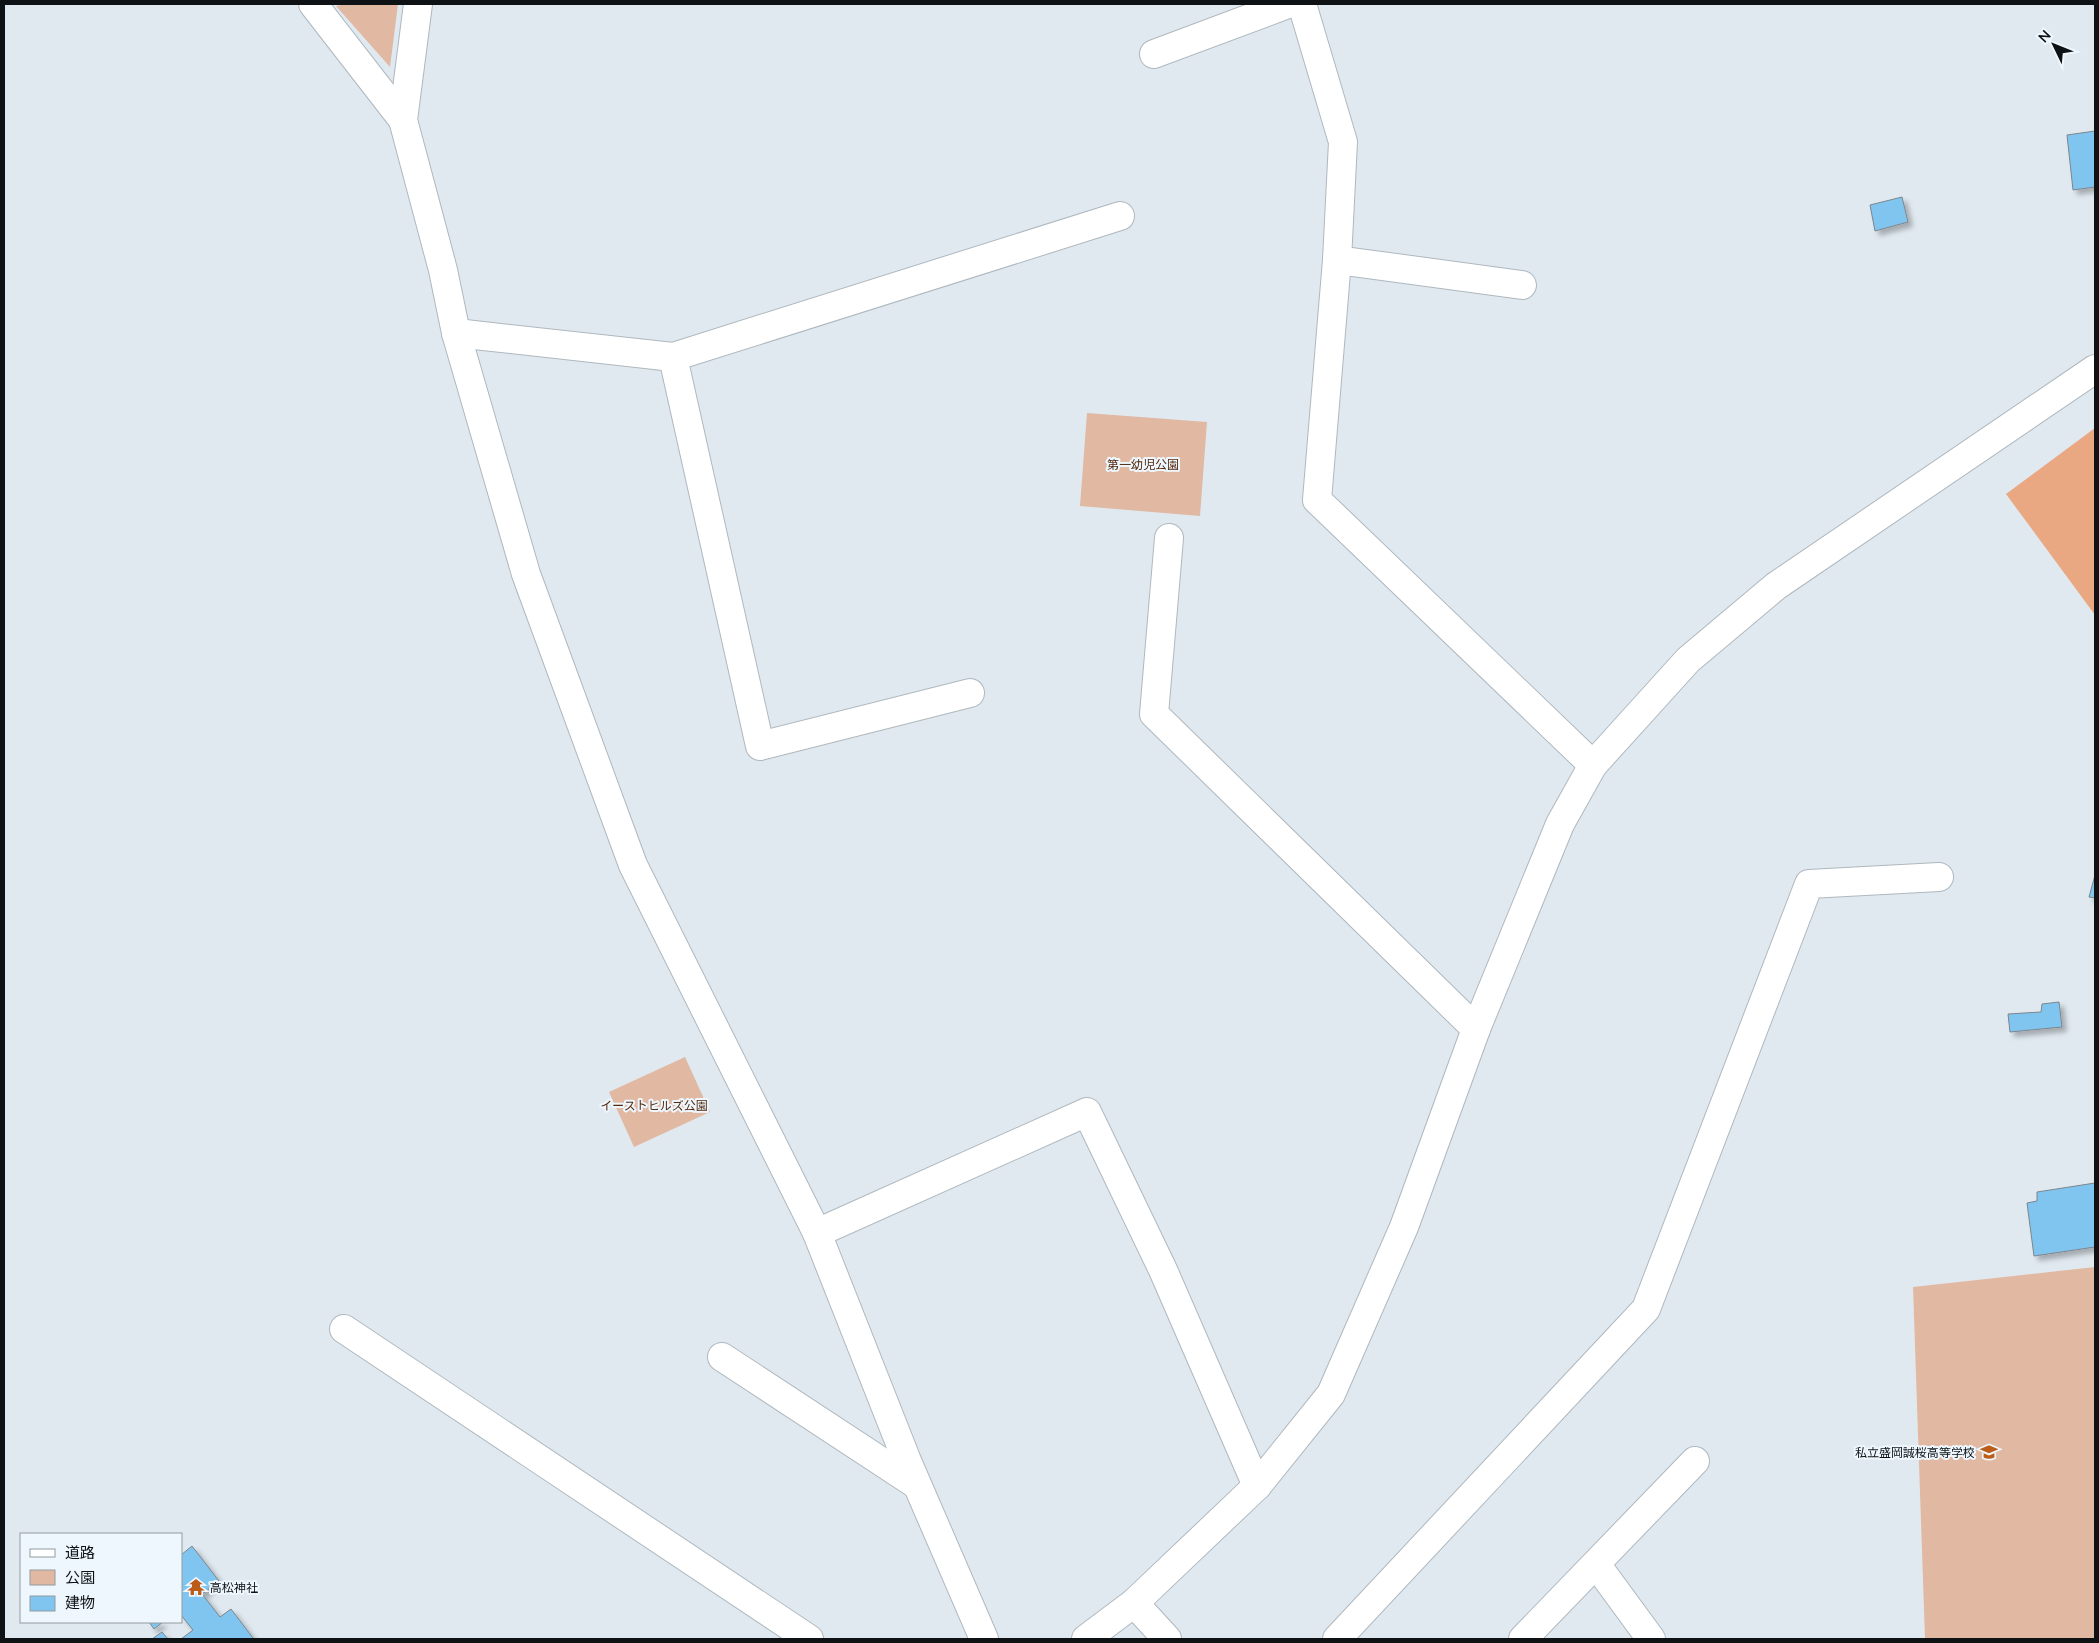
<svg xmlns="http://www.w3.org/2000/svg" width="2099" height="1643" viewBox="0 0 2099 1643" font-family="Mulish,'Noto Sans JP',sans-serif">
	<style>
		.green { fill: #e1b8a2 }
		.forest { fill: #e9a782 }
		.building { fill: #80c5f0; stroke: #7d858b; filter: url(#shadow) }
		.lines { fill: none; stroke-linecap: round; stroke-linejoin: round }
		.minor-casing { stroke: #afb8be; stroke-width: 30 }
		.minor { stroke: #fff; stroke-width: 28 }
		.labels { text-anchor: middle; dominant-baseline: central; stroke-width: 4; stroke-linejoin: round; paint-order: stroke }
		.park-label { font-size: 12px; fill: #53280e; stroke: #edf7fd }
		.poi-label { font-size: 12px; fill: #0f1214; stroke: #edf7fd; text-anchor: end }
	</style>
	<defs>
		<filter id="shadow"><feDropShadow dx="4.5" dy="4.5" stdDeviation="2.5" flood-color="#0004"/></filter>
	</defs>
	<rect width="100%" height="100%" fill="#e0e9f0"/>
	<g class="green">
		<polygon points="346,4 398,4 390,67 336,6"/>
		<polygon points="1087,413 1207,422 1200,516 1080,506"/>
		<polygon points="685,1057 710,1112 634,1147 609,1092"/>
		<polygon points="2095,1267 2095,1639 1925,1639 1913,1287"/>
	</g>
	<polygon class="forest" points="2095,428 2095,615 2006,494"/>
	<g class="building">
		<polygon points="2095,131 2095,187 2073,190 2067,135"/>
		<polygon points="1902,197 1908,222 1875,231 1870,205"/>
		<polygon points="2095,875 2095,898 2089,897"/>
		<polygon points="2059,1002 2062,1027 2010,1032 2008,1014 2041,1012 2042,1004"/>
		<polygon points="2095,1183 2095,1247 2034,1256 2027,1203 2037,1201 2037,1192"/>
		<polygon points="192,1546 219,1581 202,1594 220,1617 231,1609 253,1638 251,1639 181,1639 193,1630 181,1615 181,1555"/>
		<polygon points="149,1622 163,1622 154,1629"/>
		<polygon points="162,1632 168,1639 152,1639"/>
	</g>
	<g class="lines">
		<g class="minor-casing">
			<g id="minor">
				<polyline points="313,4 403,120"/>
				<polyline points="418,4 403,120 443,270 456,333 526,574 633,865 817,1233 907,1461 984,1639"/>
				<polyline points="1302,4 1343,142 1337,260 1317,500 1593,765"/>
				<polyline points="1154,54 1288,4"/>
				<polyline points="1337,260 1522,285"/>
				<polyline points="456,333 673,357 1120,216"/>
				<polyline points="673,357 760,746 970,693"/>
				<polyline points="1169,538 1154,714 1476,1029"/>
				<polyline points="817,1233 1087,1112 1163,1270 1257,1486"/>
				<polyline points="344,1329 809,1639"/>
				<polyline points="722,1357 917,1485"/>
				<polyline points="1596,1564 1651,1639"/>
				<polyline points="1134,1603 1167,1639"/>
				<polyline points="1086,1639 1134,1603 1257,1486 1331,1394 1404,1227 1476,1029 1560,824 1593,765 1688,660 1776,586 2095,369"/>
				<polyline points="1337,1639 1646,1309 1809,884 1939,877"/>
				<polyline points="1523,1639 1695,1461"/>
			</g>
		</g>
		<use href="#minor" class="minor"/>
	</g>
	<defs>
		<g id="school-bare" transform="scale(1.35)"><path d="M0-5L7-2L0 1L-7-2ZM-4 1L0 2.5L4 1V4Q0 6-4 4Z" fill="#bc5c19" stroke="#edf7fd" stroke-width="2.5" paint-order="stroke"/></g>
		<g id="temple-bare" transform="scale(1.35)"><path d="M0-6L5-2H3V0L6.5 2.5H4V6H1.5V3h-3V6H-4V2.5H-6.5L-3 0V-2H-5Z" fill="#bc5c19" stroke="#edf7fd" stroke-width="2.5" paint-order="stroke"/></g>
	</defs>
	<g fill-rule="evenodd">
		<use href="#school-bare" x="1989" y="1452"/>
		<use href="#temple-bare" x="196" y="1587"/>
	</g>
	<g class="labels">
		<g class="park-label">
			<text x="1143" y="464">第一幼児公園</text>
			<text x="654" y="1105">イーストヒルズ公園</text>
		</g>
		<g class="poi-label">
			<text x="1975" y="1452">私立盛岡誠桜高等学校</text>
			<text x="210" y="1587" text-anchor="start">高松神社</text>
		</g>
	</g>
	<rect width="2099" height="1643" fill="none" stroke="#0f1214" stroke-width="10"/>
	<rect x="20" y="1533" width="162" height="90" fill="#edf7fd" stroke="#949ba0"/>
	<rect x="30" y="1549" width="25" height="8" fill="#ffffff" stroke="#949ba0"/>
	<text x="65" y="1558" font-size="15" fill="#0f1214">道路</text>
	<rect x="30" y="1570" width="25" height="15" fill="#e1b8a2" stroke="#949ba0"/>
	<text x="65" y="1583" font-size="15" fill="#0f1214">公園</text>
	<rect x="30" y="1596" width="25" height="15" fill="#80c5f0" stroke="#949ba0"/>
	<text x="65" y="1608" font-size="15" fill="#0f1214">建物</text>
	<g transform="translate(2054 45) rotate(313)" stroke="#edf7fd" stroke-width="4" paint-order="stroke">
	<path d="M0-4L9 19L0 12L-9 19Z" fill="#0f1214"/>
	<text y="-8" font-size="14" font-weight="bold" text-anchor="middle" fill="#0f1214">N</text>
	</g>
</svg>
